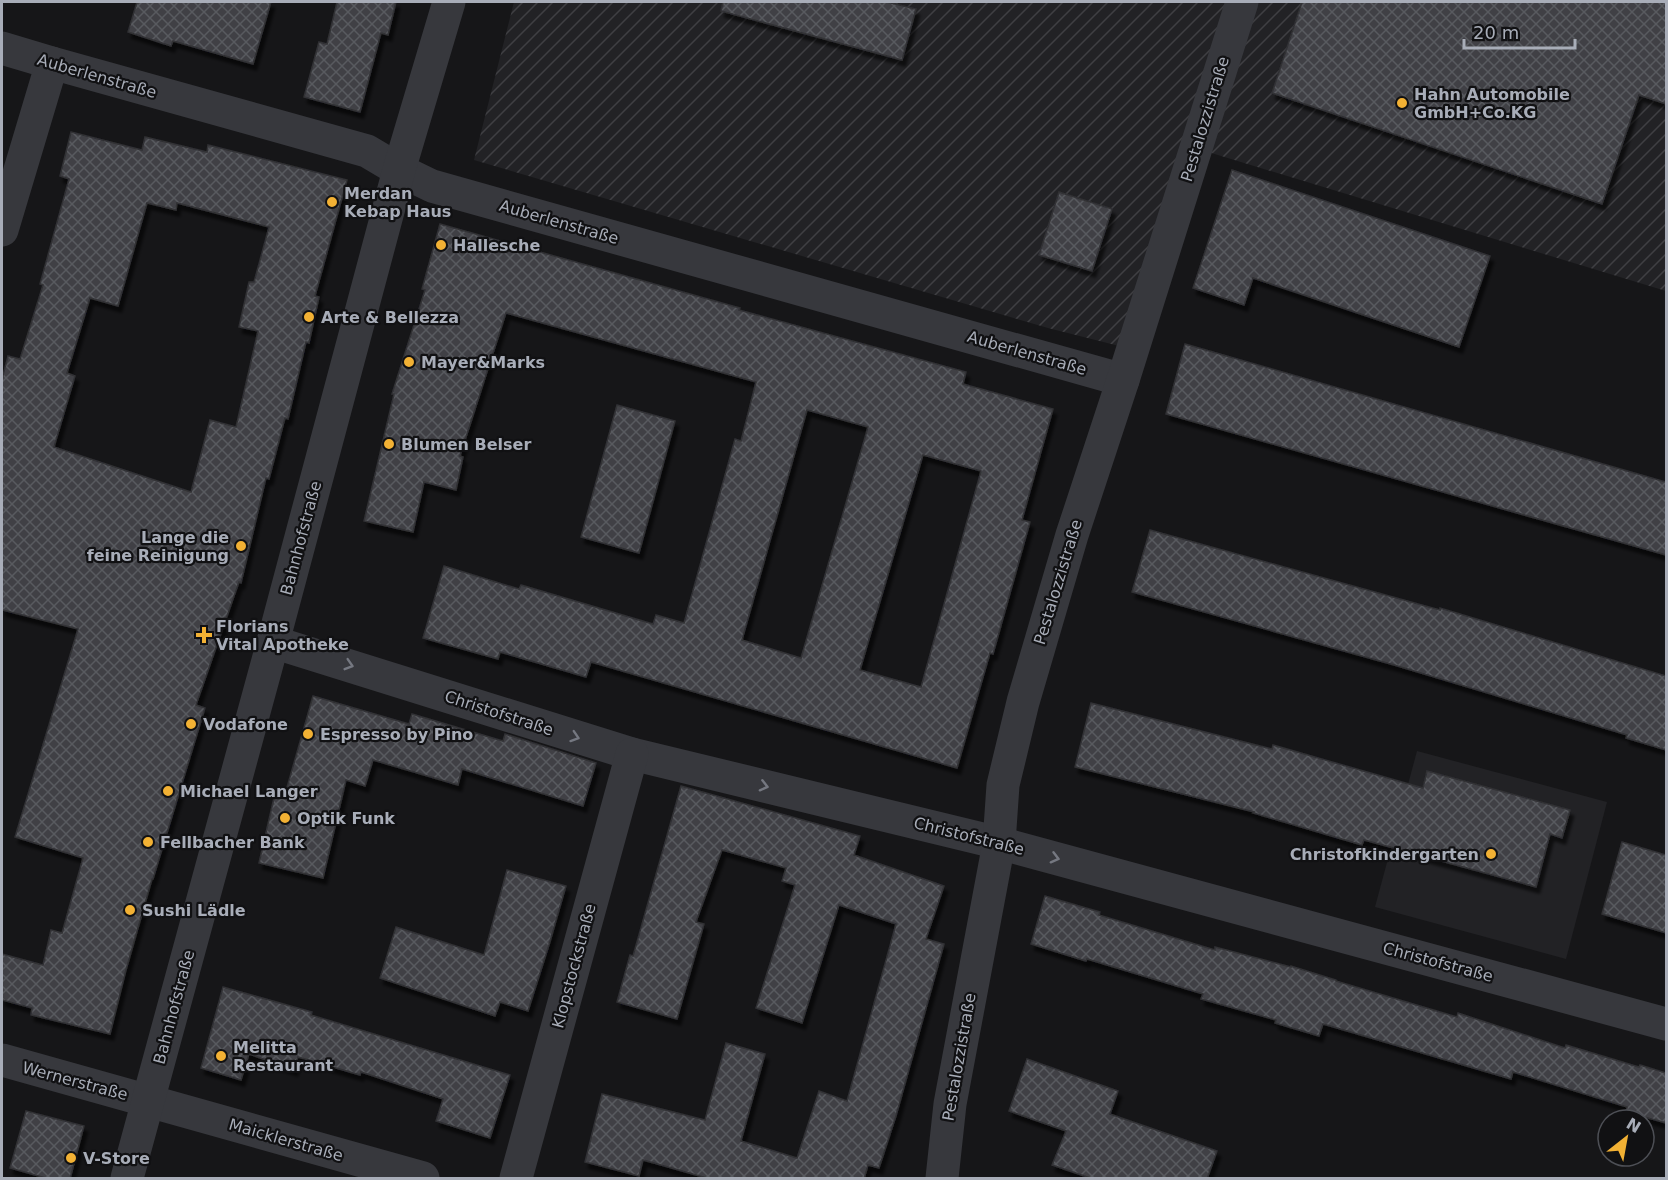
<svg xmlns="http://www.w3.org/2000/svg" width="1668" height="1180" viewBox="0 0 1668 1180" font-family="'DejaVu Sans',sans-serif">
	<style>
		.built { fill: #222225 }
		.industrial { fill: url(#industrial-furrows) }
		.building { fill: url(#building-cross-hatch); stroke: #303034; stroke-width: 1.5; fill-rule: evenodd; filter: url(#shadow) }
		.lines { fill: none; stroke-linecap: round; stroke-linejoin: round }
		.minor { stroke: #37383d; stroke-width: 33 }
		.oneway { stroke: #757881 }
		.poi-dot { fill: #f2b134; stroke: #111113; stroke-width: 2 }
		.labels { text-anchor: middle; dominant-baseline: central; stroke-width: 4.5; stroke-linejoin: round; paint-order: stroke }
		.street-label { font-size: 16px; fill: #a8adb8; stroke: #111113 }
		.poi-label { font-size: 16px; font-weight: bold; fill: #a8adb8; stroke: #111113; text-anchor: start }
	</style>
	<defs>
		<pattern id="industrial-furrows" width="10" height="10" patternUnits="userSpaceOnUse" patternTransform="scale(1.5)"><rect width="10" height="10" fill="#222225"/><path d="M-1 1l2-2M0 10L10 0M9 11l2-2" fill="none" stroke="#3f3f43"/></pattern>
		<pattern id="building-cross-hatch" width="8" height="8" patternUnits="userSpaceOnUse" patternTransform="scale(1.5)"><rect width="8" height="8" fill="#404145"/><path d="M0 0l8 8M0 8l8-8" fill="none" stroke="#595a5e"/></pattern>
		<filter id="shadow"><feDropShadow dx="3.5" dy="6" stdDeviation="1.5" flood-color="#0009"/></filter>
	</defs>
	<rect width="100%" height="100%" fill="#161618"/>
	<polygon class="built" points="1417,751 1607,802 1566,959 1375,907"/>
	<polygon class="industrial" points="514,2 1666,2 1666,291 1195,148 1135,350 1048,328 474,160"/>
	<g class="building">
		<polygon points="137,2 271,2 253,64 173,41 171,46 128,32"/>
		<polygon points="337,2 396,2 388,35 381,33 360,112 304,97 319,42 327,44"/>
		<polygon points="723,2 887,2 916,9 902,60 721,11"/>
		<polygon points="1302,2 1666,2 1666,104 1639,95 1602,204 1272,93"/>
		<path d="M71,132L142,150L145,137L207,152L208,145L347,180L315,296L319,297L309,343L306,342L288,419L285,418L269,479L266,478L241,583L239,582L196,705L205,708L153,879H152L126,970L110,1034L31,1015L32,1008L2,1000V954L43,965L51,930L62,933L83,858L15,837L78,629L2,610V379L8,356L20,359L43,285L40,284L69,179L60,176ZM147,203L176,210L177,203L269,227L254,282H249L239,327L258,331L236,427L210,420L191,492L54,447L75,376L67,373L90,298L118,306Z"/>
		<polygon points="1232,170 1490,256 1459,347 1253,278 1244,305 1193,288"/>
		<polygon points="1059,192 1112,209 1092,271 1039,255"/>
		<path d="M440,224L740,308L739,310L966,372L963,384L1053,409L1022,520L1030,522L993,654L990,653L957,768L591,662L586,677L500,652L498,659L423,638L444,566L519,589L521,585L653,624L656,615L684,623L735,439L741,441L756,382L506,313L460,456L463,457L456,490L424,482L413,532L364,521L394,394H392L425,290L422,289ZM807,410L868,427L801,658L742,640ZM923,455L981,471L921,687L860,670Z"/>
		<polygon points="1185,344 1666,482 1666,555 1166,414"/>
		<polygon points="617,405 675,421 639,553 581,537"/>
		<polygon points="1150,530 1440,610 1440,608 1666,676 1666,750 1626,738 1627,735 1394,665 1132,592"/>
		<polygon points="313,696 409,724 412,714 503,741 505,734 596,763 583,806 462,769 458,785 373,760 365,786 346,780 323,878 259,863 276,789 286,791"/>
		<polygon points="1091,703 1272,749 1273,745 1423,788 1427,771 1570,810 1562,838 1550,834 1536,887 1364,840 1362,845 1253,813 1254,812 1075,767"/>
		<polygon points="681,786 860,836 854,855 944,886 926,939 944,944 896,1116 879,1168 868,1165 864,1179 710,1179 643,1160 639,1176 585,1162 602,1094 705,1120 726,1043 765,1054 741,1141 797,1158 819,1091 847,1101 896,924 839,905 802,1023 756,1008 795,885 782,881 786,868 722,850 696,922 704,924 677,1019 617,1002 630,955 633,956"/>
		<polygon points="1622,842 1666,855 1666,933 1602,914"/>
		<polygon points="507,870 566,886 549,945 528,1011 500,1002 495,1016 380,978 396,927 484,955"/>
		<polygon points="1045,896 1100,912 1099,915 1215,950 1215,947 1291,967 1291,966 1336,980 1336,981 1457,1017 1458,1013 1565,1048 1566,1045 1639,1067 1640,1065 1666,1073 1666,1123 1626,1112 1627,1107 1513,1072 1511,1079 1323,1024 1319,1036 1275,1023 1276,1020 1201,999 1203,994 1087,959 1086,961 1031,944"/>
		<polygon points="223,987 312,1012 311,1015 510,1075 490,1138 436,1121 443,1099 361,1072 360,1075 298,1057 294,1070 249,1054 241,1080 201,1068"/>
		<polygon points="1027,1059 1118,1091 1110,1114 1217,1151 1207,1179 1093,1179 1052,1165 1066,1131 1009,1111"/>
		<polygon points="26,1111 84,1126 70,1179 49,1179 10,1168"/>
	</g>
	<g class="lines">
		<g class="minor">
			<polyline points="2,48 52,63 367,151 399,170 432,186 1123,380"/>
			<polyline points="2,230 52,63"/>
			<polyline points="273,642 632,754 999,843 1666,1024"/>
			<polyline points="2,1060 423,1178"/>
			<polyline points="127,1178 273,642 399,170 449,2"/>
			<polyline points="516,1178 632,754"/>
			<polyline points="942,1178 950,1104 999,843 1003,785 1023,702 1072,535 1123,380 1242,2"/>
		</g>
	</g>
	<defs><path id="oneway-chevron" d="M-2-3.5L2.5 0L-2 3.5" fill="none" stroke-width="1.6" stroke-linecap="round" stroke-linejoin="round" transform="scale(1.5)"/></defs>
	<g class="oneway">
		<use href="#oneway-chevron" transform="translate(349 665) rotate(17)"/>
		<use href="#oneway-chevron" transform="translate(575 737) rotate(18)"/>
		<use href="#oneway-chevron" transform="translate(764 786) rotate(14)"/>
		<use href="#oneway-chevron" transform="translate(1055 858) rotate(15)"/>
	</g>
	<g class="poi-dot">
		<circle cx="1402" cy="103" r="6"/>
		<circle cx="332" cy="202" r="6"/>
		<circle cx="441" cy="245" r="6"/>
		<circle cx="309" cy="317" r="6"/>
		<circle cx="409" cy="362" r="6"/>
		<circle cx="389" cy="444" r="6"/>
		<circle cx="241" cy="546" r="6"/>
		<path d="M201 626h6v6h6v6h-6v6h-6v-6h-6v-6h6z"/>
		<circle cx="191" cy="724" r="6"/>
		<circle cx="308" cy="734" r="6"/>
		<circle cx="168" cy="791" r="6"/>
		<circle cx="285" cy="818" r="6"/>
		<circle cx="148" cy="842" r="6"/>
		<circle cx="1491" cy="854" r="6"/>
		<circle cx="130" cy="910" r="6"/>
		<circle cx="221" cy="1056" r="6"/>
		<circle cx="71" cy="1158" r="6"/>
	</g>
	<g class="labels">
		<g class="street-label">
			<text transform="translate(97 76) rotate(16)">Auberlenstraße</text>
			<text transform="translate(1205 119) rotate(-73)">Pestalozzistraße</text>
			<text transform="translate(559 222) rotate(16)">Auberlenstraße</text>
			<text transform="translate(1027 353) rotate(16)">Auberlenstraße</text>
			<text transform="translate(301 538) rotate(-75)">Bahnhofstraße</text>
			<text transform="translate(1058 582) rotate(-73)">Pestalozzistraße</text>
			<text transform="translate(499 713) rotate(18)">Christofstraße</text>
			<text transform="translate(969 836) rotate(14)">Christofstraße</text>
			<text transform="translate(1438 962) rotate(15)">Christofstraße</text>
			<text transform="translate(574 966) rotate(-75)">Klopstockstraße</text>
			<text transform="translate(174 1007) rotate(-75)">Bahnhofstraße</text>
			<text transform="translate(959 1057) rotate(-80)">Pestalozzistraße</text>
			<text transform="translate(75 1081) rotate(15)">Wernerstraße</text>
			<text transform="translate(286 1140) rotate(16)">Maicklerstraße</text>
		</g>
		<g class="poi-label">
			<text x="1414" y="94">Hahn Automobile<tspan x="1414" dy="18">GmbH+Co.KG</tspan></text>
			<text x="344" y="193">Merdan<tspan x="344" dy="18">Kebap Haus</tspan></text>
			<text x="453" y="245">Hallesche</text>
			<text x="321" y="317">Arte &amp; Bellezza</text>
			<text x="421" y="362">Mayer&amp;Marks</text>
			<text x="401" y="444">Blumen Belser</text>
			<text x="229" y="537" text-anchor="end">Lange die<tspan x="229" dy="18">feine Reinigung</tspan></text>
			<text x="216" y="626">Florians<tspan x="216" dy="18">Vital Apotheke</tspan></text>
			<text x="203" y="724">Vodafone</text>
			<text x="320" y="734">Espresso by Pino</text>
			<text x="180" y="791">Michael Langer</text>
			<text x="297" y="818">Optik Funk</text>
			<text x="160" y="842">Fellbacher Bank</text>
			<text x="1479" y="854" text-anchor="end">Christofkindergarten</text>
			<text x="142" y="910">Sushi Lädle</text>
			<text x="233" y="1047">Melitta<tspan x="233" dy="18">Restaurant</tspan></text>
			<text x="83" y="1158">V-Store</text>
		</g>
	</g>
	<rect width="1668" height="1180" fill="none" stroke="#a8adb8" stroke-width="6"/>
	<g transform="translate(1626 1138) rotate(31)"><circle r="28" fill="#111113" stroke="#4d4f55" stroke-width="1.5"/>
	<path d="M0-4.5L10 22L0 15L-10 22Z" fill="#f2b134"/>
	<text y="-9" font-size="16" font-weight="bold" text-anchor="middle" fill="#a8adb8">N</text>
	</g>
	<path d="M1464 39v9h111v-9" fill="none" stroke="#a8adb8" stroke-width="3"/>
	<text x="1473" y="39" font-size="18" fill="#a8adb8" stroke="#111113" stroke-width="4.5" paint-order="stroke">20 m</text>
</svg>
